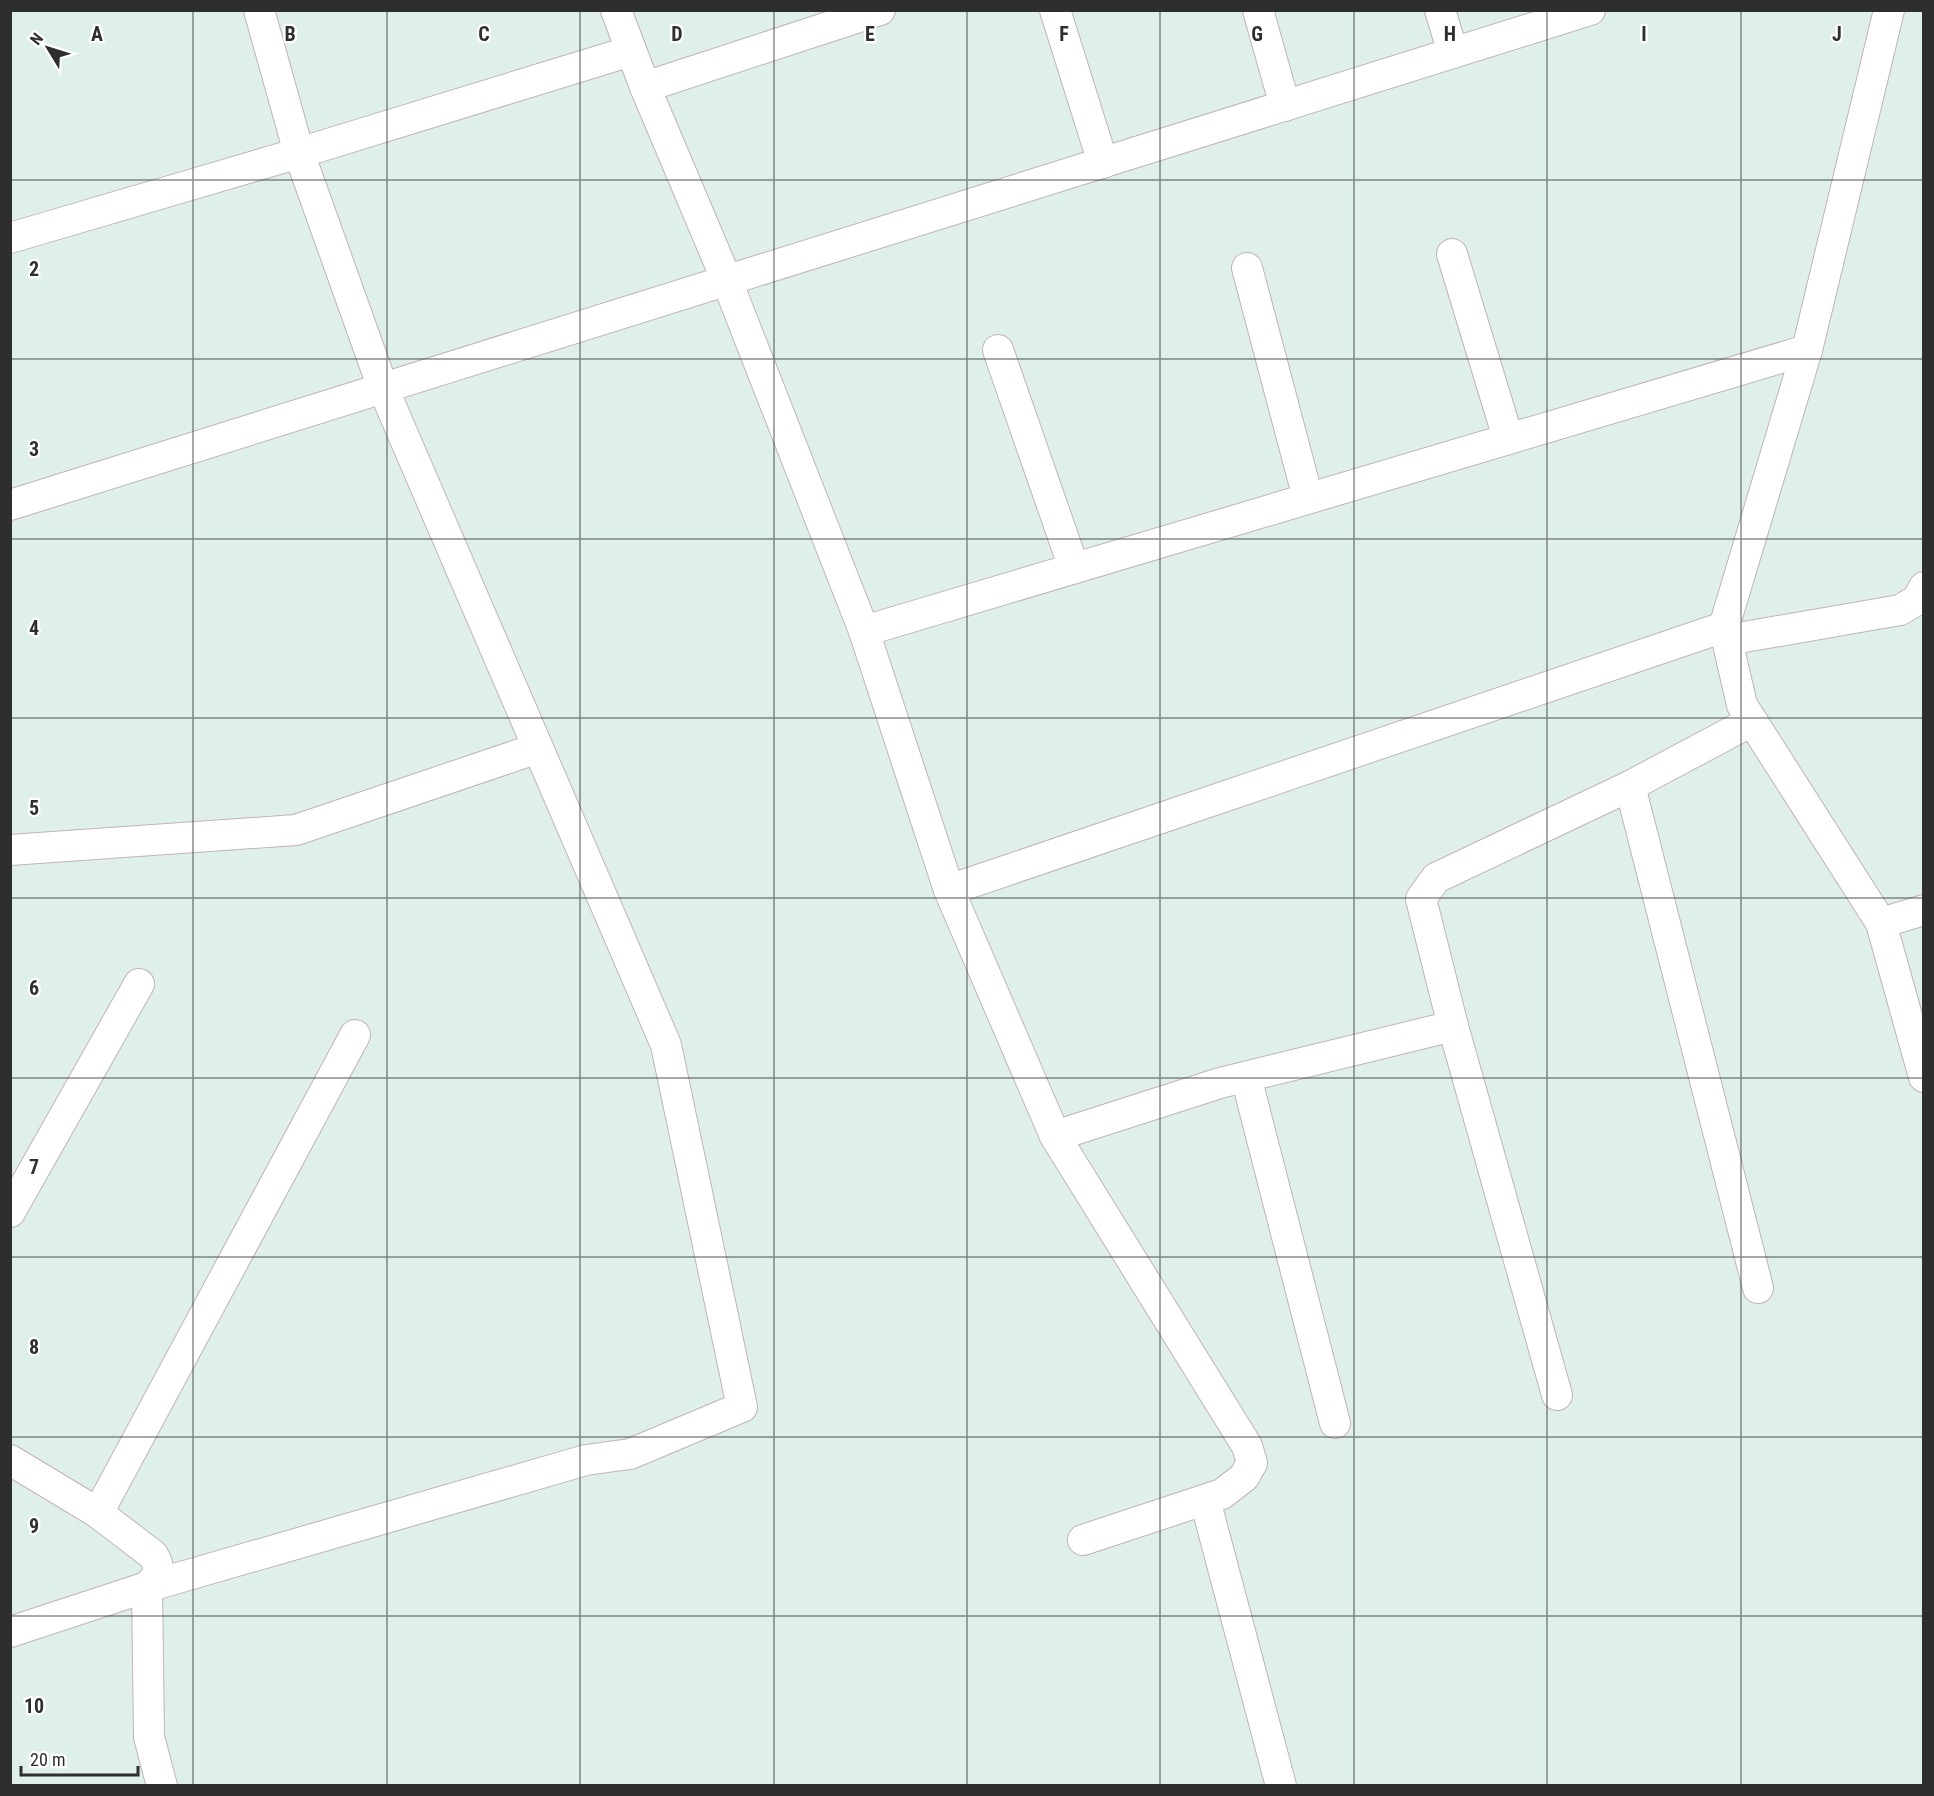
<svg xmlns="http://www.w3.org/2000/svg" width="1934" height="1796" viewBox="0 0 1934 1796" font-family="'Roboto Condensed',sans-serif">
	<style>
		.lines { fill: none; stroke-linecap: round; stroke-linejoin: round }
		.street-casing { stroke: #c2b3b5; stroke-width: 32 }
		.street { stroke: #fff; stroke-width: 30 }
		.grid { fill: none; stroke: #2e2e2e; stroke-width: 1.5; stroke-opacity: 0.55 }
		.grid-label { font-size: 20px; text-anchor: middle; font-weight: bold; fill: #2e2e2e; stroke: #fff; stroke-width: 4.5; stroke-linejoin: round; paint-order: stroke }
	</style>
	<rect width="100%" height="100%" fill="#dff0ea"/>
	<g class="lines">
		<g class="street-casing">
			<g id="street">
				<polyline points="616,10 645,87 727,281 864,631 949,890 1055,1136 1220,1083 1453,1026"/>
				<polyline points="1055,10 1103,163"/>
				<polyline points="1258,10 1285,106"/>
				<polyline points="1440,10 1453,53"/>
				<polyline points="1889,10 1807,350 1724,627 1742,705 1881,923 1924,1077"/>
				<polyline points="645,87 880,10"/>
				<polyline points="10,238 299,153 631,51"/>
				<polyline points="1452,254 1508,438"/>
				<polyline points="1247,268 1308,498"/>
				<polyline points="998,350 1074,568"/>
				<polyline points="10,505 1590,10"/>
				<polyline points="864,631 1807,350"/>
				<polyline points="1727,640 1900,610 1917,600 1924,587"/>
				<polyline points="1630,786 1758,1288"/>
				<polyline points="10,850 296,830 538,748"/>
				<polyline points="949,890 1724,627"/>
				<polyline points="1881,923 1924,910"/>
				<polyline points="1246,1077 1335,1423"/>
				<polyline points="1055,1136 1247,1446 1252,1463 1244,1477 1222,1494 1083,1540"/>
				<polyline points="10,1212 139,984"/>
				<polyline points="1557,1395 1453,1026 1421,899 1436,878 1630,786 1752,721"/>
				<path d="M10,1460L98,1513L153,1555C162,1570 159,1575 147,1587L10,1632"/>
				<polyline points="1205,1500 1281,1786"/>
				<polyline points="98,1513 355,1035"/>
				<polyline points="162,1786 149,1737 147,1587 586,1460 630,1454 742,1407 666,1045 383,388 299,153 259,10"/>
			</g>
		</g>
		<use href="#street" class="street"/>
	</g>
	<path class="grid" d="M193,10V1786M387,10V1786M580,10V1786M774,10V1786M967,10V1786M1160,10V1786M1354,10V1786M1547,10V1786M1741,10V1786M10,180H1924M10,359H1924M10,539H1924M10,718H1924M10,898H1924M10,1078H1924M10,1257H1924M10,1437H1924M10,1616H1924"/>
	<g class="grid-label">
		<text x="97" y="41">A</text>
		<text x="290" y="41">B</text>
		<text x="484" y="41">C</text>
		<text x="677" y="41">D</text>
		<text x="870" y="41">E</text>
		<text x="1064" y="41">F</text>
		<text x="1257" y="41">G</text>
		<text x="1450" y="41">H</text>
		<text x="1644" y="41">I</text>
		<text x="1837" y="41">J</text>
		<text x="34" y="276">2</text>
		<text x="34" y="456">3</text>
		<text x="34" y="635">4</text>
		<text x="34" y="815">5</text>
		<text x="34" y="995">6</text>
		<text x="34" y="1174">7</text>
		<text x="34" y="1354">8</text>
		<text x="34" y="1533">9</text>
		<text x="34" y="1713">10</text>
	</g>
	<rect width="1934" height="1796" fill="none" stroke="#2e2e2e" stroke-width="24"/>
	<g transform="translate(48 48) rotate(308)" stroke="#ffffff" stroke-width="4.5" paint-order="stroke">
	<path d="M0-4.5L10 22L0 15L-10 22Z" fill="#2e2e2e"/>
	<text y="-9" font-size="16" font-weight="bold" text-anchor="middle" fill="#2e2e2e">N</text>
	</g>
	<path d="M21 1766v9h117v-9" fill="none" stroke="#2e2e2e" stroke-width="3"/>
	<text x="30" y="1766" font-size="18" fill="#2e2e2e" stroke="#ffffff" stroke-width="4.5" paint-order="stroke">20 m</text>
</svg>
